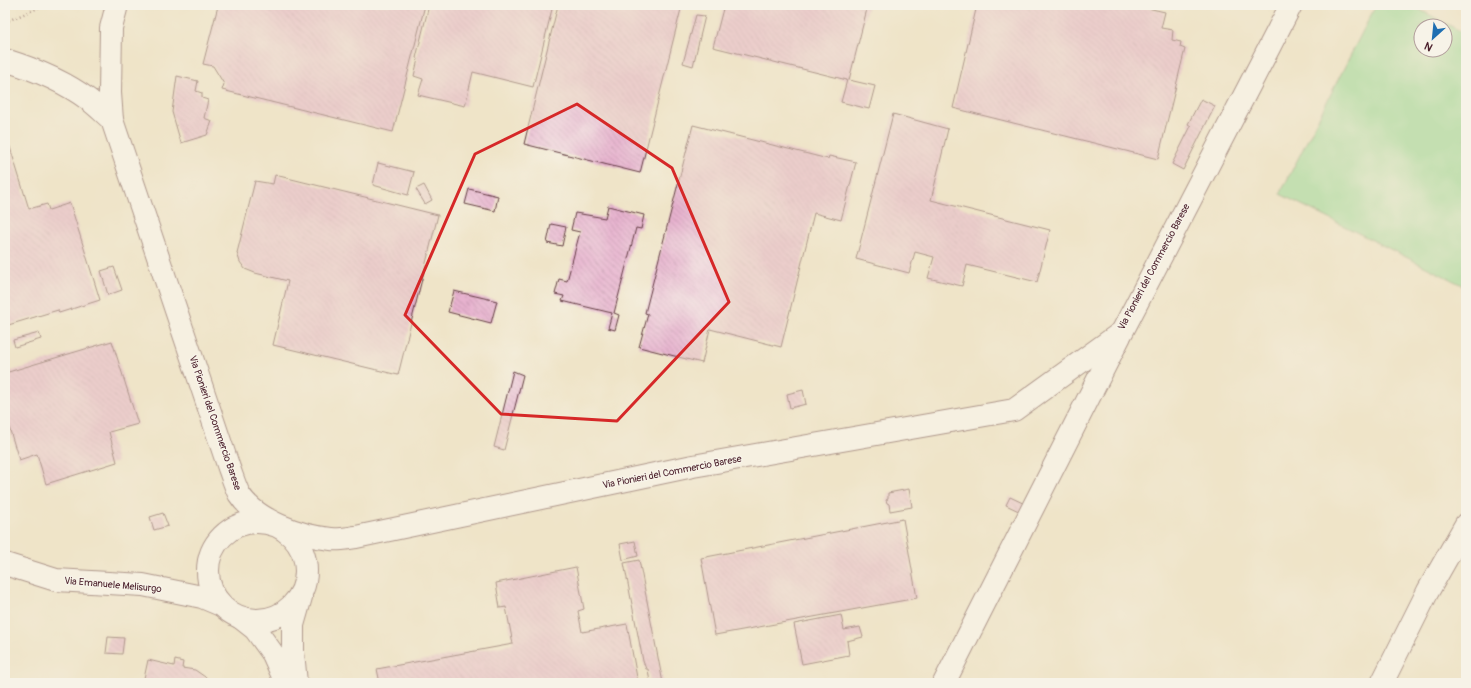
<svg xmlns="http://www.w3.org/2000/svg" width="1471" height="688" viewBox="0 0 1471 688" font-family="Pangolin,sans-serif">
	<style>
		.pitch { fill: #91da95; stroke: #6e7c60; fill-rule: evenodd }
		.building { fill: url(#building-back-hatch) }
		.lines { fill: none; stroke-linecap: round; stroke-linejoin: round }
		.minor-casing { stroke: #633d43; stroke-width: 24 }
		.path { stroke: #633d43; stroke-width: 2.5; stroke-dasharray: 1 3; stroke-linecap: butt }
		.minor { stroke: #fff; stroke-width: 22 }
		.marked { fill: none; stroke: #d62828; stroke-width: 3; stroke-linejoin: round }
		.labels { text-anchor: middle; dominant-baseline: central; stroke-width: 3; stroke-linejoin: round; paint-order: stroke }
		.street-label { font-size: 10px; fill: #4a1f2b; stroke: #f7f3e8 }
	</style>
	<defs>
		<pattern id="building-back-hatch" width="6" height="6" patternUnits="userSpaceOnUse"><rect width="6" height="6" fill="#e7b2cf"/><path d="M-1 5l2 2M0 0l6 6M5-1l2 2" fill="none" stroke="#bd90a8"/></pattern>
	</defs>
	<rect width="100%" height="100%" fill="#f7f3e8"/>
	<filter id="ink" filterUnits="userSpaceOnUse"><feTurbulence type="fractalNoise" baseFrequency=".025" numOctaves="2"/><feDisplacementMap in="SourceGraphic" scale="8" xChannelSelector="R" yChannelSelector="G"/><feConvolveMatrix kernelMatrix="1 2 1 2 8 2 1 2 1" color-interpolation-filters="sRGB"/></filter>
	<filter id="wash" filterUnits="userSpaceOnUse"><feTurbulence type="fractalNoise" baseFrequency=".012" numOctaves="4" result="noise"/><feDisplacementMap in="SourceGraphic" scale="16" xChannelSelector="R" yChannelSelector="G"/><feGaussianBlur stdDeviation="0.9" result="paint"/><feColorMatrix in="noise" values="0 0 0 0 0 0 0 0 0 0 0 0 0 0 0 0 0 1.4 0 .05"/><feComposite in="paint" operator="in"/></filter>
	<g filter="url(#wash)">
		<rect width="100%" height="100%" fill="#efe4c8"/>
		<path class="pitch" d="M1376,5H1411L1466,34V287L1280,194ZM1421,26H1445V50H1421Z"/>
		<g id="blocks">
			<g class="building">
				<polygon points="233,5 425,5 393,132 222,90 224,84 213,66 203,64 218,6 229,7"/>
				<polygon points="429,5 553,5 533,87 473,72 465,106 418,95 423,79 414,76 418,59 416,58"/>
				<polygon points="558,5 682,5 640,173 524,144"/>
				<polygon points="724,5 868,5 849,80 875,86 869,109 841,102 847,80 713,47"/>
				<polygon points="977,5 1134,5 1165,12 1161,28 1173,30 1172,40 1181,42 1180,47 1185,49 1158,159 953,108"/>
				<polygon points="696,15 705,16 693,66 683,63"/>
				<polygon points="177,76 198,81 196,91 202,93 202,98 208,100 204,118 212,121 207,135 181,143 172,112"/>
				<polygon points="1201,99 1215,106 1183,170 1172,164 1191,126 1188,124"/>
				<polygon points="893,114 948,129 931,200 1050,230 1037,282 967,265 962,286 928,278 934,257 915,252 909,273 856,259"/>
				<polygon points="693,125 828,159 829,156 856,162 841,220 814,213 781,347 710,329 702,363 639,347 648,314 645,313"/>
				<polygon points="5,131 29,209 47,204 49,210 70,203 100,300 59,313 58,310 5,326"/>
				<polygon points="378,163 414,172 408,195 373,185"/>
				<polygon points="275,175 438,215 398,375 273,345 288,281 255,273 245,269 240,262 237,253 255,181 273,184"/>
				<polygon points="424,185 432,200 425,204 416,189"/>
				<polygon points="469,189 498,196 495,211 465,204"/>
				<polygon points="608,206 644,215 641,229 636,228 614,313 619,315 615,330 608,328 612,313 562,301 564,296 555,294 559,279 567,281 580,232 571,230 575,213 605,218"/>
				<polygon points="551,224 566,227 562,246 547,243"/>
				<polygon points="114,267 122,290 108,295 101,271"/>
				<polygon points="454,291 497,301 491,323 448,312"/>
				<polygon points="39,333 41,339 15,347 13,340"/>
				<polygon points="112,341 138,424 109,432 117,462 46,484 37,454 19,460 5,414 5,373"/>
				<polygon points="513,371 523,375 504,450 494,447"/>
				<polygon points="803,390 806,404 790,408 787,394"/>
				<polygon points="909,489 912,507 890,511 889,504 887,503 886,500 888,499 888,493"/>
				<polygon points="1010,497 1027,505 1023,513 1006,505"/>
				<polygon points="163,513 168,526 154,530 150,517"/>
				<polygon points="903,519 917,598 715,635 701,558"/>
				<polygon points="635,541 638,556 623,560 620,544"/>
				<polygon points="639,560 663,683 650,683 648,669 646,669 643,661 624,563"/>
				<polygon points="576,567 584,609 578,611 582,632 627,624 638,683 380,683 377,669 513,644 506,607 500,608 496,583"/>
				<polygon points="841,615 844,630 860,627 863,637 847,641 849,655 802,664 794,624"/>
				<polygon points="108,637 124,638 122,654 106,653"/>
				<polygon points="148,660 174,666 175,660 183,662 182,668 195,670 208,679 207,683 143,683"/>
			</g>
		</g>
	</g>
	<g filter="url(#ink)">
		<use href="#blocks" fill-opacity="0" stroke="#633d43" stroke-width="1"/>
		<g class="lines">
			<g class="minor-casing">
				<g id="minor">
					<path d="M117,5L111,28L110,93L112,120L229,468C232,476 235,486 239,494C256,521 301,536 331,539C339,540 348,538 356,537L693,466L1014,410L1122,332L1291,5"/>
					<path d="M5,60C34,69 64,81 89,100C97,106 104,113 112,120"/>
					<circle cx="257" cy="571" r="49"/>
					<polyline points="5,564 56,580 143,585 202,597 221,605"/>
					<polyline points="241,618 255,629 273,654 286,683"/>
					<polyline points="296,683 293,652 293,625 301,597"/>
					<polyline points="944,683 1120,336"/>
					<polyline points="1382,683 1428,591 1466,524"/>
				</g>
			</g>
			<polyline class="path" points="5,22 45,5"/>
			<use href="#minor" class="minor"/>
		</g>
	</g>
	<path d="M0 0H1471V688H0ZM577,104L672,168L729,302L617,421L501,414L405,315L475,154Z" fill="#efe4c8" fill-opacity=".55" fill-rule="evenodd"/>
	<path class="marked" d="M577,104L672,168L729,302L617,421L501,414L405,315L475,154Z"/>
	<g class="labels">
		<g class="street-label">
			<text transform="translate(1154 267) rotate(-62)">Via Pionieri del Commercio Barese</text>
			<text transform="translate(215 423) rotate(71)">Via Pionieri del Commercio Barese</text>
			<text transform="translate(672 472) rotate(-11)">Via Pionieri del Commercio Barese</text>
			<text transform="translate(113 585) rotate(5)">Via Emanuele Melisurgo</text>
		</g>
	</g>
	<rect width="1471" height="688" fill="none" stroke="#f7f3e8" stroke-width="20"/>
	<g transform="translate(1433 38) rotate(207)"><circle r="19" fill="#f7f3e8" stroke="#b29e9c"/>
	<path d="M0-3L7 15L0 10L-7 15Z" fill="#1f6fb2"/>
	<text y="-6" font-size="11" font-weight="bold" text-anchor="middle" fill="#4a1f2b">N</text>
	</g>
</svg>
